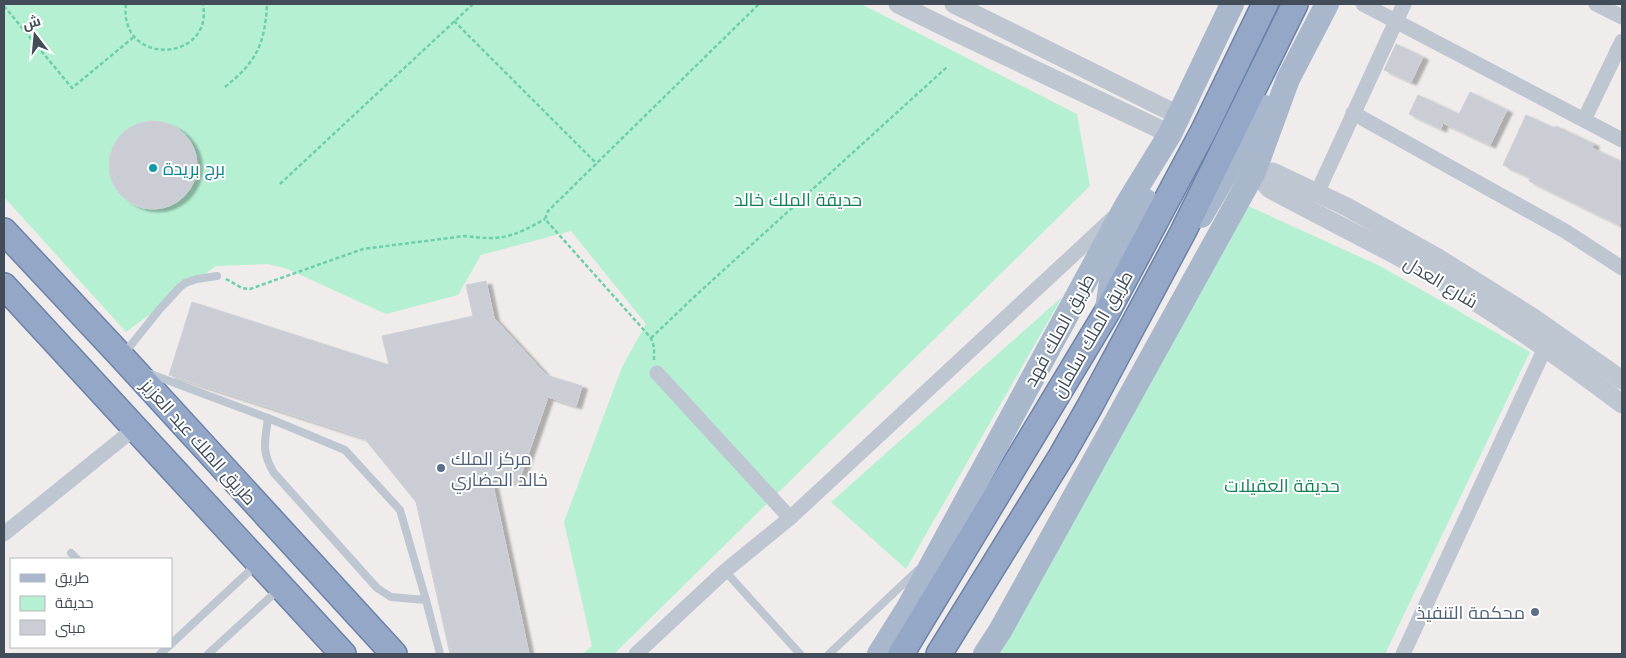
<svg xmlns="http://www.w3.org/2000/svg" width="1626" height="658" viewBox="0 0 1626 658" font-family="'PT Sans',Cairo,sans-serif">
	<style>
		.green { fill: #b6f0d3 }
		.building { fill: #cacdd4; stroke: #cfd1d8; filter: url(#shadow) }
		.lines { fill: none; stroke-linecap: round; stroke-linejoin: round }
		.trunk-casing { stroke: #6b82aa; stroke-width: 28 }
		.path { stroke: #6cd0a9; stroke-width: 2.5; stroke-dasharray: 4 2.5; stroke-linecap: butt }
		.service { stroke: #bec6d2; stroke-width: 8 }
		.minor { stroke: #bec6d2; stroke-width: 15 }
		.tertiary { stroke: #bec6d2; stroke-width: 19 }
		.primary { stroke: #a9b7cd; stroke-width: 24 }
		.trunk { stroke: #94a7c6; stroke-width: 25 }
		.culture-dot { fill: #0f9aa8; stroke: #fff; stroke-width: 2 }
		.service-dot { fill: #5c6f8a; stroke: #fff; stroke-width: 2 }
		.labels { text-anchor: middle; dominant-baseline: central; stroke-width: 4; stroke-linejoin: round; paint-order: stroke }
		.culture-label { font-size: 18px; fill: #0d838f; stroke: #fff; text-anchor: start }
		.park-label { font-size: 18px; fill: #117e53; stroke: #fff }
		.street-label { font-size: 18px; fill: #434d5a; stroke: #fff }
		.service-label { font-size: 18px; fill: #4e5e75; stroke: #fff; text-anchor: start }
	</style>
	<defs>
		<filter id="shadow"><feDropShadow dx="5.5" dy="3" stdDeviation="1" flood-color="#0004"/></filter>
	</defs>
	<rect width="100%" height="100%" fill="#efeceb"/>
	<g class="green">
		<polygon points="4,4 861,4 1077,114 1090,186 614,654 582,654 592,646 564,522 622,367 646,324 571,231 481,255 458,295 386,314 285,268 267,264 216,266 126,332 4,197"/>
		<polygon points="1246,205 1380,266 1530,352 1385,654 1000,654"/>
		<polygon points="1062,297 906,569 831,502"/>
	</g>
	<g class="building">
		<polygon points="1396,44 1423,57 1411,82 1384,70"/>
		<polygon points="1470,92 1507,110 1490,145 1443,123 1441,129 1409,114 1418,95 1459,114"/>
		<polygon points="1526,115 1554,128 1556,126 1594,144 1592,148 1622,162 1622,218 1619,225 1529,181 1531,178 1503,165"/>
		<circle cx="153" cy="165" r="44"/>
		<polygon points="486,281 494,318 546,375 582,386 576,406 548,397 518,484 491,476 529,654 450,654 416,502 364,438 169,375 192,302 389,365 382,336 473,316 466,285"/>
	</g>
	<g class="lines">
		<g class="trunk-casing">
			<g id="trunk">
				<polyline points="4,231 121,356 394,654"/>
				<polyline points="4,286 343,654"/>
				<polyline points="901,654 1107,312 1204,130 1265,4"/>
				<polyline points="939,654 1062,455 1090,406 1183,232 1295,4"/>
			</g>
		</g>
		<g class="path">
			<path d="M126,4C118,67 214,63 203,4"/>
			<polyline points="4,6 72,88 135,36"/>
			<polyline points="454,21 597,164"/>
			<path d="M225,87C256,62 265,45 267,4"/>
			<polyline points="280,184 473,4"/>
			<path d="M226,279L242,288L250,289L363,249L465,236C502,241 513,237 545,219"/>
			<polyline points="651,338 694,297 947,67"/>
			<polyline points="654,360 654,347 651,338 545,219 548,211 759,4"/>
		</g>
		<g class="service">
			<polyline points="123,355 159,310 180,287 185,283 197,279 217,276"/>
			<polyline points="148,373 268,418 345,450 400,510 426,600 440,654"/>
			<path d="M268,418C265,441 261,452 274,473L377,588L391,597L426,600"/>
			<polyline points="71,553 77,559"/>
			<polyline points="725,571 800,654"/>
			<polyline points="171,644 257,564"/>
			<polyline points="160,654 168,647"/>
			<polyline points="208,654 278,590"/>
			<polyline points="829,654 918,570"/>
		</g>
		<g class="minor">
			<polyline points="1363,4 1622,140"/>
			<polyline points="1596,4 1622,17"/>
			<polyline points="1353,113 1565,231 1622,268"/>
			<polyline points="1584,120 1622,41"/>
			<polyline points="1317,193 1404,4"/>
			<polyline points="657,373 790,518"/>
			<polyline points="4,534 134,429"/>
			<polyline points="636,654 725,571 790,518 1113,218"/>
			<polyline points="1403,654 1545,348"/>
		</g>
		<g class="tertiary">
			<polyline points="898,4 953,31 1170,134"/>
			<polyline points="954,4 1178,115"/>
			<path d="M1254,172L1270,189C1318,215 1367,239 1414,265C1487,306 1556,354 1622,404"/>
			<polyline points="1254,172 1273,172 1347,207 1438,258 1535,319 1622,380"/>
		</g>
		<g class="primary">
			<polyline points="1201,216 1265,107"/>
			<polyline points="1107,309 1112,275 1146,201"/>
			<polyline points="879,654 908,608 1127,204 1170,134 1232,4"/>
			<polyline points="985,654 1000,631 1254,172 1288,79 1327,4"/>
		</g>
		<use href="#trunk" class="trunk"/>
	</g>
	<circle class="culture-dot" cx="153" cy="168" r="5"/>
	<g class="service-dot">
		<circle cx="441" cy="468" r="5"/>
		<circle cx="1535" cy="612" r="5"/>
	</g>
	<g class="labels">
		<g class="culture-label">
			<text x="163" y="168">برج بريدة</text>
		</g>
		<g class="park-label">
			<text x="798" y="199">حديقة الملك خالد</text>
			<text x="1282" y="485">حديقة العقيلات</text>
		</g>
		<g class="street-label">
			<text transform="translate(1441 282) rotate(31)">شارع العدل</text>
			<text transform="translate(1059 330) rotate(-61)">طريق الملك فهد</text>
			<text transform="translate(1092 334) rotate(-60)">طريق الملك سلمان</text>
			<text transform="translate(199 442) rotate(48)">طريق الملك عبد العزيز</text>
		</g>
		<g class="service-label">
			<text x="451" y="458">مركز الملك<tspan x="451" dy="21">خالد الحضاري</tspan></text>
			<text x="1525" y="612" text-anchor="end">محكمة التنفيذ</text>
		</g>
	</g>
	<rect width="1626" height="658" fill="none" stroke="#434d5a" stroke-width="10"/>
	<rect x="10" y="558" width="162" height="90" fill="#ffffff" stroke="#b4b8bd"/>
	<rect x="20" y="574" width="25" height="8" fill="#a9b7cd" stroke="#b4b8bd"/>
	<text x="55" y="583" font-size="15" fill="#434d5a">طريق</text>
	<rect x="20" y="596" width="25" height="15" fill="#b6f0d3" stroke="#b4b8bd"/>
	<text x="55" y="608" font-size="15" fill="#434d5a">حديقة</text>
	<rect x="20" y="620" width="25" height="15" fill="#cacdd4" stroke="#b4b8bd"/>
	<text x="55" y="633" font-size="15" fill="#434d5a">مبنى</text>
	<g transform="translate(35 35) rotate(344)" stroke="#ffffff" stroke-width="4" paint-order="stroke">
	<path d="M0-4L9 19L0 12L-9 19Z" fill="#434d5a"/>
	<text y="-8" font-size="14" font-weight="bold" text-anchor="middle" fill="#434d5a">ش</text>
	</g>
</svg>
